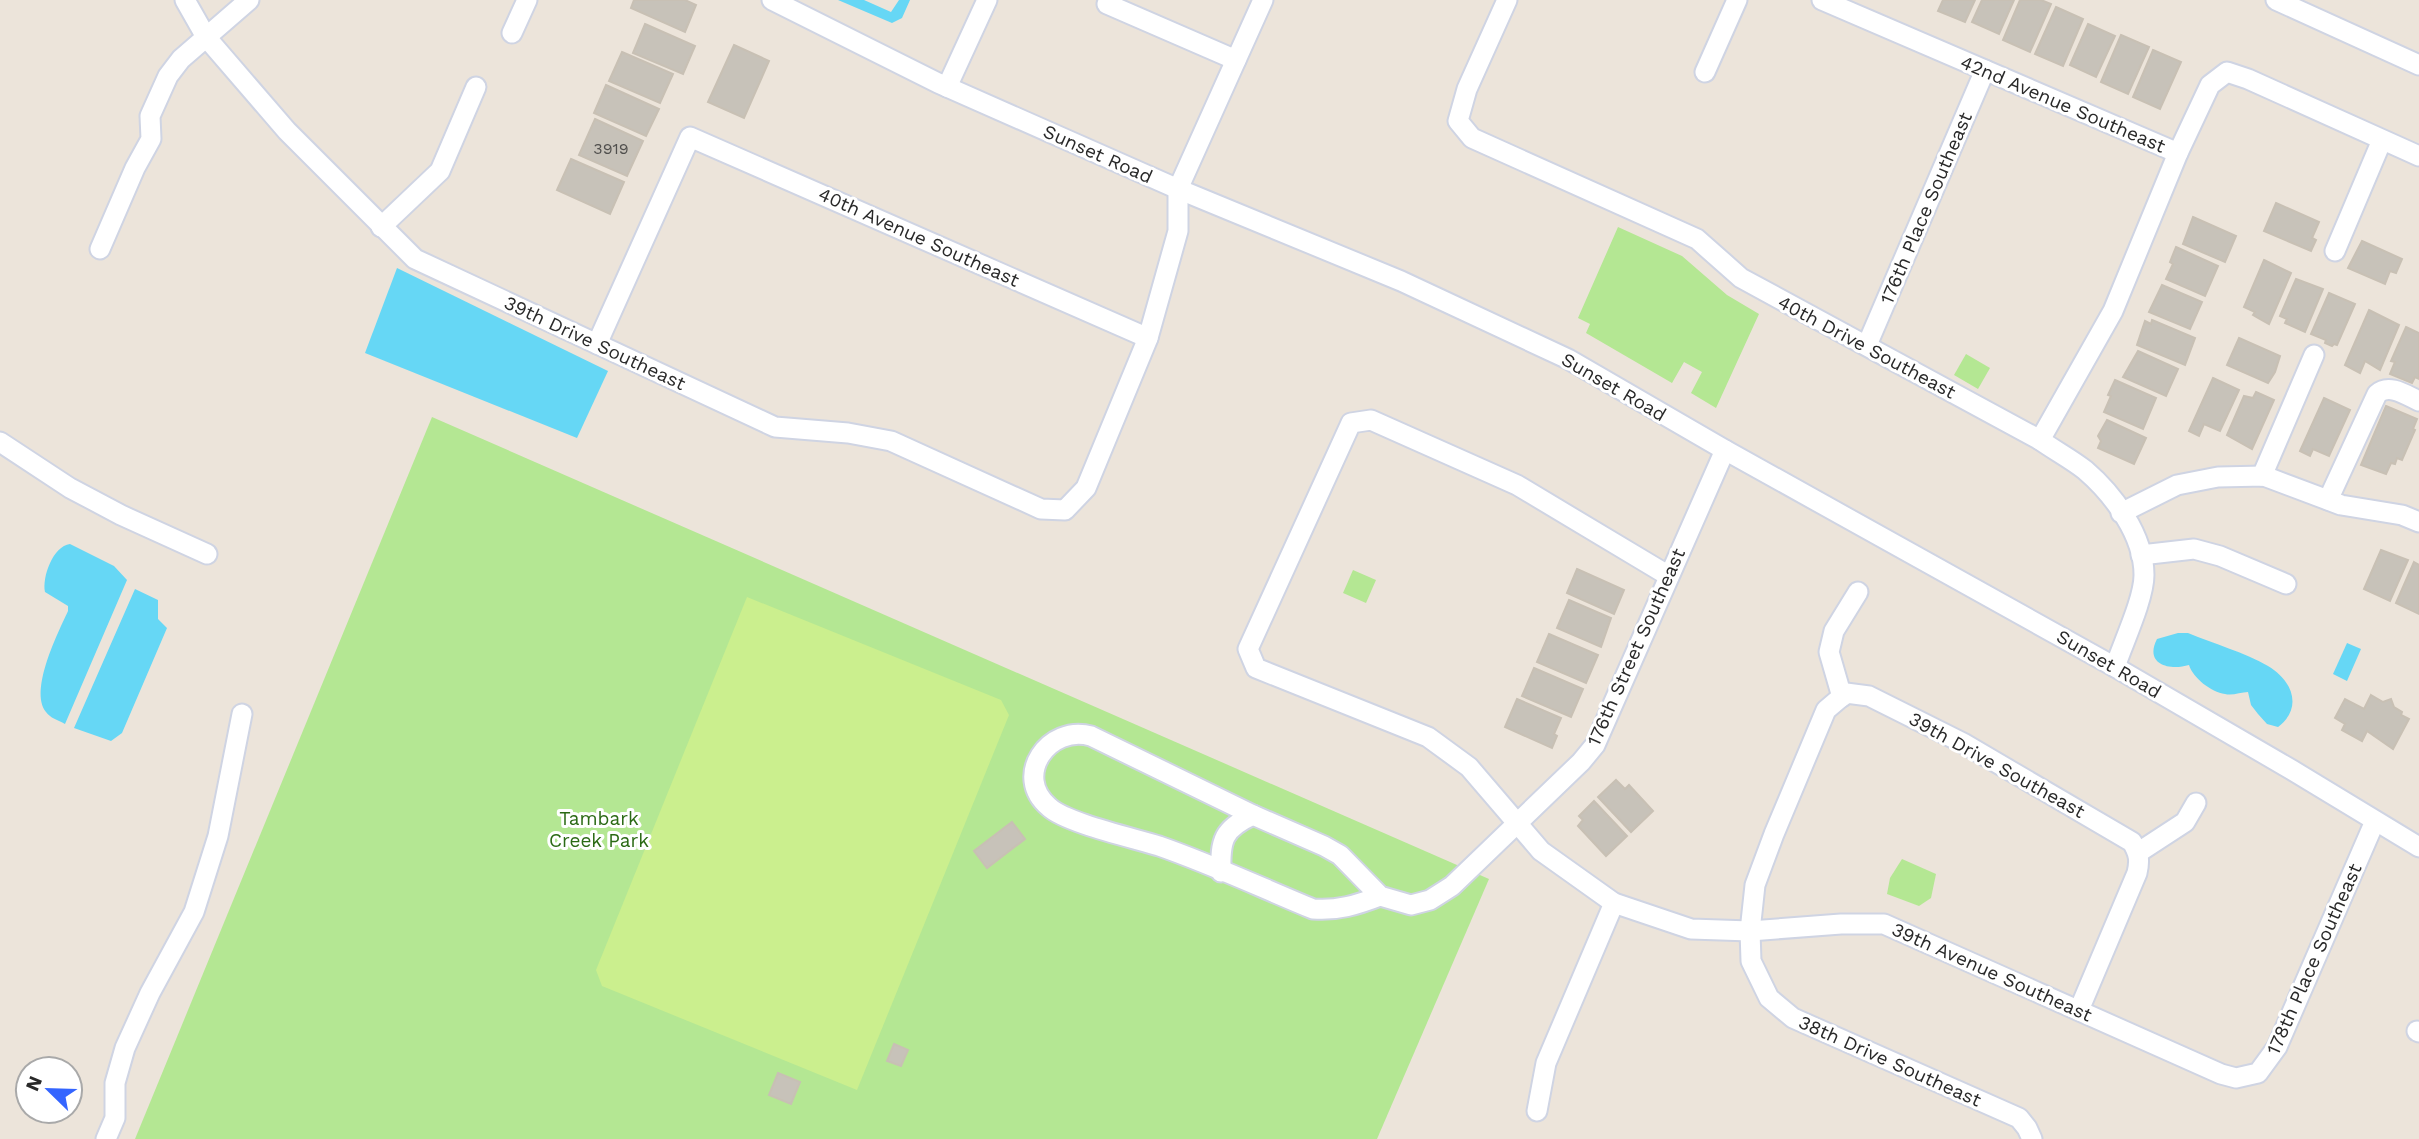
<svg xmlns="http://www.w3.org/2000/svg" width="2419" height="1139" viewBox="0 0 2419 1139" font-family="'Work Sans',sans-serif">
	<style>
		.green { fill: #b4e793 }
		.pitch { fill: #cbef8e }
		.water { fill: #66d7f5 }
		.building { fill: #c7c2b9; stroke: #c8c0b4; stroke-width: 2 }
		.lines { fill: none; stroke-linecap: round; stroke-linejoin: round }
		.minor-casing { stroke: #cfd4e3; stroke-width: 23 }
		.minor { stroke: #fff; stroke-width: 19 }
		.labels { text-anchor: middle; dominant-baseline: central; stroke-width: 6; stroke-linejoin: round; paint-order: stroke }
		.number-label { font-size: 16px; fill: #504f4d }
		.street-label { font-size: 19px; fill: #292929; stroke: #fff }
		.park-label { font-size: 19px; fill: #2b6a15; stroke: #fff }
	</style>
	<rect width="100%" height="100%" fill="#ece4da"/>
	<g class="green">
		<polygon points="1618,227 1682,256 1727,295 1759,314 1716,408 1691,393 1702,372 1684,362 1672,383 1586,333 1590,324 1578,318"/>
		<polygon points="1966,354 1990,368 1978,389 1954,375"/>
		<polygon points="432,417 1489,879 1377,1139 135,1139"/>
		<polygon points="1353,570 1376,580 1366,603 1343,593"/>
		<polygon points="1902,859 1936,874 1931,898 1919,906 1887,894 1890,878"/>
	</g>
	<polygon class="pitch" points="747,597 1001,700 1009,715 857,1090 602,986 596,970"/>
	<g class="water">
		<polygon points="838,0 864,0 891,12 899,0 910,0 902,18 892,23"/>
		<polygon points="397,268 608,371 577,438 365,353"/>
		<path d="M70,544L114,566L127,580L65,724C58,720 50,718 46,712C29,690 58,633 68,611V606L45,592C42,577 53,546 70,544Z"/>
		<polygon points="135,589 158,600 158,619 167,628 122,733 111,741 74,728"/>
		<path d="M2178,633H2188C2214,644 2244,652 2268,666C2293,681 2303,708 2278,727L2267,724L2258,714L2251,705L2248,692C2241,692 2232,696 2225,694C2211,692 2193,678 2189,665C2169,671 2144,664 2157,639Z"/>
		<polygon points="2347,643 2361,649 2347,681 2333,674"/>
	</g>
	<g class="building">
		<polygon points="634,0 685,0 696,5 685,32 631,8"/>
		<polygon points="1943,0 1975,0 1965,22 1938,11"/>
		<polygon points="1982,0 2014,0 1999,34 1972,22"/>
		<polygon points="2020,0 2041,0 2051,4 2030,52 2003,40"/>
		<polygon points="2056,7 2083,19 2063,66 2035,54"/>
		<polygon points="645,24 695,46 683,74 633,53"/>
		<polygon points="2088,24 2115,36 2096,77 2070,65"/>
		<polygon points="2121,35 2149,47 2128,94 2101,82"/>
		<polygon points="734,45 769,61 744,118 708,102"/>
		<polygon points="2153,50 2181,62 2160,109 2133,97"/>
		<polygon points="622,52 673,74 660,103 609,81"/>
		<polygon points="606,85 659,109 646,136 594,113"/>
		<polygon points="595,119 643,141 627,176 579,155"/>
		<polygon points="571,159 624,182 610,214 557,190"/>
		<polygon points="2276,203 2319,222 2312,238 2316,240 2311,251 2264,231"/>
		<polygon points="2193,217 2236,236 2225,262 2183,244"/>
		<polygon points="2362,241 2402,259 2396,273 2390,271 2385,284 2348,268"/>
		<polygon points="2176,247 2218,266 2205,296 2166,279 2173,264 2170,262"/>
		<polygon points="2264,260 2291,273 2269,324 2258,318 2253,315 2255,312 2244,307"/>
		<polygon points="2296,279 2323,289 2305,332 2285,323 2287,319 2280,316"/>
		<polygon points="2162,285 2202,302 2190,329 2149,312"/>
		<polygon points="2329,293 2355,304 2337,345 2334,344 2332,346 2325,343 2326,340 2311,334"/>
		<polygon points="2369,310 2399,325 2380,370 2365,361 2360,373 2345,365"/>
		<polygon points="2152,320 2195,338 2185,365 2137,345 2145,321 2151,324"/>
		<polygon points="2406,327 2419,333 2419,379 2415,377 2412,383 2390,374 2395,362 2391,361"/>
		<polygon points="2239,338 2280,356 2275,372 2268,383 2227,365"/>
		<polygon points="2138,351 2178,369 2166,396 2123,377"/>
		<polygon points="2213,378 2239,390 2220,431 2204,424 2199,436 2189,431"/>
		<polygon points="2115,380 2156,398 2143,429 2104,412 2111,396 2108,395"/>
		<polygon points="2256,392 2274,400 2252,449 2227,435 2244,396 2253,398"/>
		<polygon points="2324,398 2350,410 2329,456 2313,449 2310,456 2300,451"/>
		<polygon points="2386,406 2417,419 2413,429 2415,430 2402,460 2397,458 2395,464 2391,463 2386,474 2361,465"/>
		<polygon points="2107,420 2146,438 2134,464 2098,448 2101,441 2098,436"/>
		<polygon points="2381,550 2408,560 2390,601 2364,589"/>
		<polygon points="2414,562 2419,565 2419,614 2396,603"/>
		<polygon points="1577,569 1624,590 1614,614 1567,593"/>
		<polygon points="1569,600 1611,618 1601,647 1557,628"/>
		<polygon points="1549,634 1598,655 1586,683 1537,662"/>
		<polygon points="1534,668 1583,689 1571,717 1522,696"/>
		<polygon points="2371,695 2383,702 2391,699 2394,707 2402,712 2401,715 2409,719 2393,749 2367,731 2362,741 2342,730 2345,724 2335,718 2345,699 2364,709"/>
		<polygon points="1517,699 1561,718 1554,734 1557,736 1552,748 1505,727"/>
		<polygon points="1616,780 1625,789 1629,785 1653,811 1631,832 1598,797"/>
		<polygon points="1594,801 1627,836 1606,856 1578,826 1583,820 1579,816"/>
		<polygon points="1012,822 1025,839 987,868 974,851"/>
		<polygon points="894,1044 908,1050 901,1066 887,1061"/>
		<polygon points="778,1073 800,1082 791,1104 769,1095"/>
	</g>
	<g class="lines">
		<g class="minor-casing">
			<g id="minor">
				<polyline points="185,0 206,37 287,131 415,259 775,427 848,433 891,441 1041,509 1065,510 1086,488 1148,338 1178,231 1178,189 1263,0"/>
				<polyline points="772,0 938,83 1178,189 1401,281 1568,359 1725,450 2115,667 2292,770 2419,847"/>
				<path d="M1507,0L1467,89L1458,121L1472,138L1697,239L1741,278L2040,440C2054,450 2071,459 2085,470C2113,494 2144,535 2144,575C2144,599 2123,643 2115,667"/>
				<polyline points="1822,0 2178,153 2210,85 2227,72 2248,79 2419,156"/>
				<polyline points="2276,0 2419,65"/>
				<polyline points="1107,4 1236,60"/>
				<polyline points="512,33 527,0"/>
				<polyline points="1705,72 1737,0"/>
				<polyline points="947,87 987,0"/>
				<polyline points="381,227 440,171 476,87"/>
				<polyline points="100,249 135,168 151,139 150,116 168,76 181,59 249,0"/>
				<polyline points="2335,251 2382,140"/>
				<polyline points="597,344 690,137 1148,338"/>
				<polyline points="1867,345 1985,70"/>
				<polyline points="2040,440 2113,311 2178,153"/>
				<polyline points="0,442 70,488 121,515 207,554"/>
				<polyline points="2262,476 2314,355"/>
				<path d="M2328,500L2377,394C2389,383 2406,395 2419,401"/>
				<polyline points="2121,513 2177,485 2218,477 2264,476 2341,505 2402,515 2419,522"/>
				<polyline points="2141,555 2194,549 2220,556 2286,584"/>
				<polyline points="1669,576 1517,485 1371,420 1351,423 1248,649 1256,668 1428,737 1469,767 1541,851 1614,903 1691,929 1750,931 1841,924 1884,924 2221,1074 2236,1078 2258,1073 2277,1047 2375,821"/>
				<polyline points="1842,697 1829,652 1834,631 1858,592"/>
				<polyline points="2139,852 2185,822 2196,803"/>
				<path d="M1221,872C1220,840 1223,829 1253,815"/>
				<path d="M1380,896C1357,905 1337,911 1313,909C1262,888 1211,864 1159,846C1134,838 1066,823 1049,807C1012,776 1049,724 1091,736L1253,815L1324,846L1340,855L1380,896L1411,905L1430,900L1452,886L1581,762L1595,745L1725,450"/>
				<polyline points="2417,1031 2419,1032"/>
				<polyline points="1537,1111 1546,1063 1614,903"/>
				<polyline points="106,1139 115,1118 115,1083 125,1048 150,993 194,912 218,836 242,714"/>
				<path d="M2032,1139L2027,1128L2019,1118L1793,1018L1769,998L1751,961L1750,931L1755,885L1774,834L1826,710L1846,693L1869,696L1963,743L2132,842C2139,854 2140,860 2137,873L2079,1010"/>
			</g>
		</g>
		<use href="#minor" class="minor"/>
	</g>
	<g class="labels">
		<g class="number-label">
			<text x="611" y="148">3919</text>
		</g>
		<g class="street-label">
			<text transform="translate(2063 104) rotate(23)">42nd Avenue Southeast</text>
			<text transform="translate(1098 154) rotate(24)">Sunset Road</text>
			<text transform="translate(1926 208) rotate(-67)">176th Place Southeast</text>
			<text transform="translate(919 237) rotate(24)">40th Avenue Southeast</text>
			<text transform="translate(595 343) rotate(25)">39th Drive Southeast</text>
			<text transform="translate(1867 347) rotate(28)">40th Drive Southeast</text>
			<text transform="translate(1614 387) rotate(30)">Sunset Road</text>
			<text transform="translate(1636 647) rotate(-66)">176th Street Southeast</text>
			<text transform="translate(2109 664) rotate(30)">Sunset Road</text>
			<text transform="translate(1997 765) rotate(29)">39th Drive Southeast</text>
			<text transform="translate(2314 959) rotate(-66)">178th Place Southeast</text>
			<text transform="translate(1992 972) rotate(24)">39th Avenue Southeast</text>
			<text transform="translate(1890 1061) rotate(24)">38th Drive Southeast</text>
		</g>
		<g class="park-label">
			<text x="599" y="818">Tambark<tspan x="599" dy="22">Creek Park</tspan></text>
		</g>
	</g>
	<g transform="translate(49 1090) rotate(293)"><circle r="33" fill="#ffffff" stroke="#a9a9a9" stroke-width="2"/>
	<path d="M0-5L12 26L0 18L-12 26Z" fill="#3465ff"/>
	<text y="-10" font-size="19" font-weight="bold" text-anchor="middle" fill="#292929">N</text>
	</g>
</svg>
